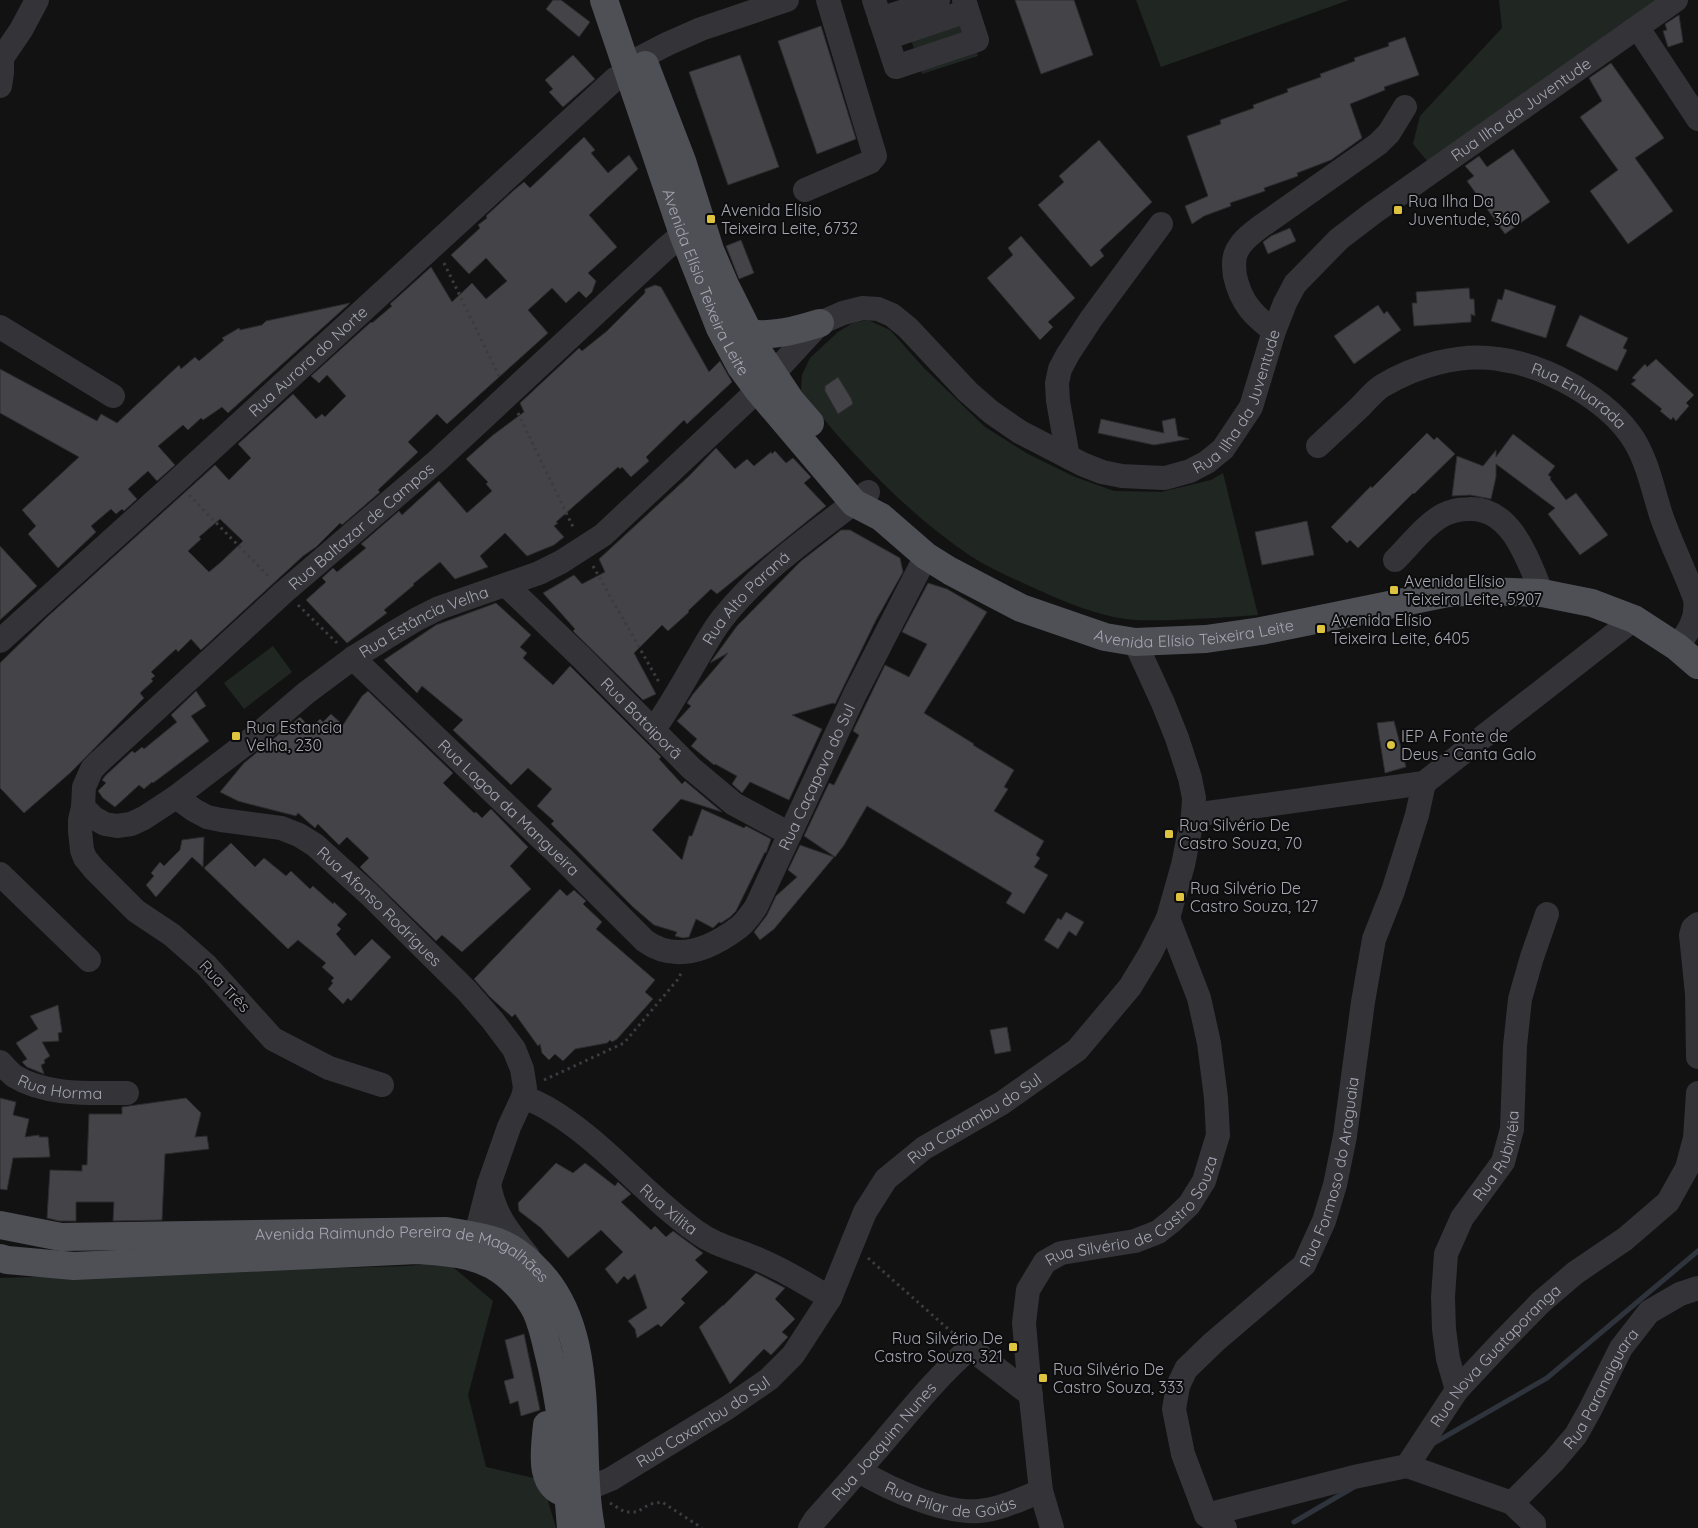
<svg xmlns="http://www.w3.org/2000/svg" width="1698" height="1528" viewBox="0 0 1698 1528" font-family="Quicksand,sans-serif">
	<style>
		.green { fill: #202722 }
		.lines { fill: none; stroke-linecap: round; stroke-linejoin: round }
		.stream { stroke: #2f343c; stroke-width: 5 }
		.building { fill: #444448; stroke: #2c2c2f; fill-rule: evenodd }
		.path { stroke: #3b3c40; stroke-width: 3; stroke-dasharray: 2.5 4; stroke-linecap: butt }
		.minor { stroke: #333338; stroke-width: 24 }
		.major { stroke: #4f5056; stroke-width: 28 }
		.poi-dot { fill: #ddc33f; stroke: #0d0d0e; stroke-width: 2 }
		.labels { text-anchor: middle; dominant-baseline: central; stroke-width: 4; stroke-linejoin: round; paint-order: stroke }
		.street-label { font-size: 16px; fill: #a5a6b2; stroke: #0d0d0e }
		.poi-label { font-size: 16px; fill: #a5a6b2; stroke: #0d0d0e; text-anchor: start }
	</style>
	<rect width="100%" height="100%" fill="#121213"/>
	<g class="green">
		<polygon points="1136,0 1349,0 1161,67"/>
		<polygon points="1499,0 1658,0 1428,162 1413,144 1420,116 1502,28"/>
		<polygon points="966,18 978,56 922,74 910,36"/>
		<path d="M868,320L890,330L924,368L985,427L1028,454L1075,477L1114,491L1161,492L1211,480L1223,473L1258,615C1229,617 1200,619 1171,620C1156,620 1140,621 1126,619C1097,615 1070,604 1043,592C1019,581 992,570 969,555C907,513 847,450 801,391L802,375L810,358L838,332L853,323Z"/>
		<polygon points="273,646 292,672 244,709 224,683"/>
		<polygon points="447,1262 493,1301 468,1395 486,1467 542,1480 556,1528 0,1528 0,1278 407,1266"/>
	</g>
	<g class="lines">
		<g class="stream">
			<polyline points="1434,1443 1547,1378 1698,1251"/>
			<polyline points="1294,1522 1354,1487"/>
		</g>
	</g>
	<g class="building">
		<polygon points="553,0 561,0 590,22 579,37 546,9"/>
		<polygon points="1015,0 1074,0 1093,55 1041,74"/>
		<polygon points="1679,15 1683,42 1668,47 1663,31 1667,30 1665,24"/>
		<polygon points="821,26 856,139 817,154 778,41"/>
		<polygon points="1405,37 1419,75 1384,87 1385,90 1350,104 1362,138 1331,160 1297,173 1298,176 1264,188 1265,191 1230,203 1231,206 1204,216 1192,224 1185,206 1208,196 1187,136 1221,124 1220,120 1254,108 1253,105 1288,92 1287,89 1321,77 1320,74 1355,61 1354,58 1389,46 1388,43"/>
		<polygon points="573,55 595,79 563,107 549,92 553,89 545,80"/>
		<polygon points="740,55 779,167 728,185 689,72"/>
		<polygon points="1611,63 1664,138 1635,158 1673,211 1628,244 1590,191 1618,170 1580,117 1602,101 1589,78"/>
		<path d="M584,137L595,150L591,153L608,173L629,155L638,169L589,215L617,247L588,273L596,281L592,292L586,298L579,291L566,303L552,288L528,310L548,333L447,424L437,414L408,442L418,452L378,490L380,492L342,525L340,523L316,547L303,556L201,650L191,639L178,652L176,649L151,672L155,676L151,679L153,681L140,693L144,698L70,773L24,813L0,788V663L46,618L215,465L229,480L251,458L238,444L293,394L316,419L322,414L325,417L346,396L327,375L319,383L311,376L371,322L372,323L392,306L390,304L431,267L452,302L472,283L486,299L507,281L486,258L469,274L451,255L480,228L478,225L487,218L486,216L513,191L524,182L530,188ZM220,519L243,541L221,562L209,572L188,551L201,539L199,537Z"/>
		<polygon points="1099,140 1152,202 1100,250 1104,256 1091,267 1038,205 1064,182 1059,176"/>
		<polygon points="1513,149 1550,202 1505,234 1467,181 1474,176 1465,166 1479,156 1487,167"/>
		<polygon points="1290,228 1296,241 1268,254 1263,242 1271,236"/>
		<polygon points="1021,236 1075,298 1048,322 1053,327 1040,340 987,278 1013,255 1008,248"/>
		<polygon points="741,240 754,273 739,279 726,246"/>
		<polygon points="655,285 661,287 709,372 720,361 732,382 687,424 684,420 646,457 649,461 631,477 622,467 620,469 618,467 556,522 558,523 554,526 564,537 554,545 527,556 505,533 480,556 488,567 455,579 440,562 413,584 414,585 384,610 387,613 347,643 306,600 326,582 322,578 333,568 337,572 366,548 361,544 399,511 402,515 439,481 467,513 492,491 486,484 488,482 466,459 493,435 524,412 520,403 579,348 582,351 607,331 645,293 645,289"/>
		<polygon points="1469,288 1470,299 1474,299 1475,316 1471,314 1471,322 1414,326 1412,303 1417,303 1416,292"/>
		<polygon points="1505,289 1556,306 1546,338 1491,321 1498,299 1502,300"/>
		<polygon points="350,303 228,413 222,407 203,420 201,418 188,430 183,425 158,446 175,465 157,481 148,471 128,489 137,499 124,511 122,509 116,514 111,509 91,526 96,532 58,568 28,534 36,526 22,510 79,457 0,413 0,369 97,421 101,414 117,423 179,365 181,369 195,357 199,361 224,340 222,338 239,328 240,330 262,325 266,321"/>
		<polygon points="1378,305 1384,314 1387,311 1401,330 1354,364 1334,336"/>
		<polygon points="1580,315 1628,338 1623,348 1627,350 1617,371 1566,346"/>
		<polygon points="1656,359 1694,395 1686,403 1689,406 1676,421 1673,417 1671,420 1660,411 1662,409 1631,384 1636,380 1632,378 1645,364 1647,367"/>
		<polygon points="838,377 851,398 853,404 838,414 825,391 825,386"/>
		<polygon points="1175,418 1178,436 1189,439 1154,445 1098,433 1101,419 1164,433 1162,421"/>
		<polygon points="1427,433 1434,440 1437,437 1455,454 1414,494 1413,493 1358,548 1350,540 1347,543 1331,527 1371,486 1372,488"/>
		<polygon points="1513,434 1555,466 1548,475 1551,477 1550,479 1566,500 1576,493 1608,535 1580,555 1548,514 1555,508 1496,464 1496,477 1491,499 1470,495 1452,496 1457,456 1483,466 1496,450 1496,457"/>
		<polygon points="716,448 735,469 747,459 754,466 771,452 772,454 775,451 786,463 793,458 811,477 804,483 826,506 717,594 711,589 688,611 689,612 668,631 662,625 634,653 656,694 643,700 573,631 575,629 543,593 574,575 582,584 605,572 599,559 689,476"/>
		<polygon points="1307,521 1314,555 1262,565 1255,532"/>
		<polygon points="841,530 850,530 900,558 903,572 876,620 835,704 833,703 792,715 822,729 789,800 750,782 742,793 732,784 737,776 715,764 714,765 691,746 697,739 677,721 691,706 687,703 693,694 728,653 710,663 737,626 801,561"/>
		<polygon points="0,546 37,586 0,620"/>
		<polygon points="928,583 947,589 987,612 924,713 974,744 973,745 1014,770 1004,787 1008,789 994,811 1044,841 1036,855 1040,858 1034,867 1048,875 1024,914 1006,903 1012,893 867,806 844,845 835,857 804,836 829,783 834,785 859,735 853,731 885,665 909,677 927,644 902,632"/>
		<polygon points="496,603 531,635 520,647 527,653 523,658 553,685 570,666 661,757 659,759 682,784 685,781 722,812 681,799 652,830 682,860 689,836 692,836 702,809 744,828 746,826 771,839 766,853 765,852 736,911 730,917 721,923 719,922 713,928 696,919 689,937 683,938 675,936 677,932 654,925 633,907 551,824 554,821 537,806 552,789 528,768 511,785 453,730 463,720 422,686 417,693 384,660 436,625"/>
		<polygon points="196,691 206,706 191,716 209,741 153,783 152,782 144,789 139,785 115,807 103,798 98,791 106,783 102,780 106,775 132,751 135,753 142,747 144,749 177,722 171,715"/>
		<polygon points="368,691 453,773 443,783 474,813 476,812 482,818 491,809 528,847 510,866 531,889 462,952 442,935 436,941 366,873 360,867 369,858 347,837 339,845 318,824 315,828 298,813 296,816 249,804 238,801 220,792 244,763 300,717 311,728 320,719 323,722 331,714 343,725 362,696"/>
		<polygon points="1394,721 1406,767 1385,773 1377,723"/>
		<polygon points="204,837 203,867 192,857 156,897 146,885 154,876 151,873 160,862 164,866 180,850 182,840"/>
		<polygon points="231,843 255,867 264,858 286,876 291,871 310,889 313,886 333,904 334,902 347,914 337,925 341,929 336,934 355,956 372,939 391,957 351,1001 348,998 343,1004 328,989 333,983 331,981 334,978 322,967 326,963 298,940 288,949 204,868"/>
		<polygon points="800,845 834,857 774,929 760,940 754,932 767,915 776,896 797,877 788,870"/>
		<polygon points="560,889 567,896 574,890 586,901 583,904 602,922 596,929 655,980 645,992 653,999 617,1039 612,1042 610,1040 607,1043 575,1049 563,1061 555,1054 549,1060 542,1053 540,1044 538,1046 515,1014 512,1017 490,997 474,979"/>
		<polygon points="1066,912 1084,922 1076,936 1069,931 1058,949 1044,940 1058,918 1061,920"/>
		<polygon points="58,1005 62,1032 58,1033 59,1041 42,1042 50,1056 44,1060 45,1063 41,1065 44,1074 27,1067 22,1062 27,1059 16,1043 38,1029 30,1016"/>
		<polygon points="1007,1027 1011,1051 995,1054 990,1030"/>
		<polygon points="0,1098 16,1102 13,1115 29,1119 25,1137 39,1135 39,1137 48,1137 50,1157 13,1158 7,1190 0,1189"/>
		<polygon points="186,1098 201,1113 195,1137 207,1136 209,1149 165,1154 162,1220 113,1221 114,1202 76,1202 76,1221 59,1221 47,1218 50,1170 82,1171 82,1165 87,1165 89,1114 122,1114 122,1107"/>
		<polygon points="556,1163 573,1173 585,1163 615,1186 618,1182 631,1194 621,1202 651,1230 655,1226 666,1237 673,1231 703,1253 695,1260 708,1272 681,1299 685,1303 661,1327 658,1324 637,1338 635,1329 628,1321 647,1308 635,1274 628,1280 624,1276 617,1284 605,1269 623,1252 601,1230 568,1258 541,1228 519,1211 518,1203"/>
		<polygon points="756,1273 785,1288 775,1299 795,1319 782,1332 788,1337 771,1355 764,1349 730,1384 699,1327 723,1305 723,1306"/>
		<polygon points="524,1334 540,1410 521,1416 518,1401 510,1404 504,1381 514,1378 505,1340"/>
	</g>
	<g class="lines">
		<g class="path">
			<polyline points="444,263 499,376"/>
			<polyline points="518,413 574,529"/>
			<polyline points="189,495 270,578"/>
			<polyline points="593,566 660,684"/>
			<polyline points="298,605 338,644"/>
			<polyline points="544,1080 624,1043 679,978 681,973"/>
			<polyline points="868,1258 955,1335"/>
			<polyline points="610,1503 625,1512 637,1512 650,1504 662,1502 702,1528"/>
		</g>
		<g class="minor">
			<polyline points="874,0 896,67 977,40 964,0"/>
			<polyline points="880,19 938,0"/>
			<polyline points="1638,28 1698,119"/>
			<polyline points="887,38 967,11"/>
			<polyline points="0,86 2,73 2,58 21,30 37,0"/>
			<polyline points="805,190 870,162 875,156 828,0"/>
			<polyline points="0,327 113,396"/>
			<path d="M1274,331C1253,315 1241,303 1235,276C1234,268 1233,260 1236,253C1241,241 1251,234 1260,227L1378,144L1389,133L1405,107"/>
			<path id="s1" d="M1318,446C1332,433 1346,420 1360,407C1367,400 1374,391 1382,386C1415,366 1459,353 1498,359C1546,365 1608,399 1634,440C1648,463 1653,490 1661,515C1671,544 1685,571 1695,599C1698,619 1688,632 1677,647"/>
			<polyline points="1068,457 1058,401 1057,383 1060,369 1068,354 1091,319 1161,224"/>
			<path d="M1395,560C1410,545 1425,525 1443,515C1451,511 1460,509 1469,509C1512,507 1528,561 1542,593"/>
			<path id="s2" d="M506,585L580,656L691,768L734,804L790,834"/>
			<path id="s3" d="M0,641L176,482L615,79L623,75L642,57L667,44L701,29L787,0"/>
			<path id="s4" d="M353,658L564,860L645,941C676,963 710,949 738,928C745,923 751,914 756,907L855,694L926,556"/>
			<path id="s5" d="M654,729C669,708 681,687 694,664C703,649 711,633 722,619C762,568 818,531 868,492"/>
			<path id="s6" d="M176,797L194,810L207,817L221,820L281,828L299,835L315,845L369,894L467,991L493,1021L514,1049L522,1069L525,1088L523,1097L509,1127L489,1184L471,1254"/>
			<path id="s7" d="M83,807L94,818L105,824L117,826L131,824L144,818L176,797L257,735L306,693L353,658L395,632L417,619L439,608L539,573L561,562L603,535L758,390L820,323L843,313L863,308L878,309L892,315L908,328L968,392L991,412L1020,432L1082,464L1102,472L1122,476L1142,477L1165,478L1190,471L1207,462L1223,449L1251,407L1274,331L1285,303L1295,284L1339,239L1373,213L1676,0"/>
			<polyline points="1193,815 1424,783 1634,619"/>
			<polyline points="0,874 89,960"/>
			<polyline points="1698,924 1693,928 1691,935 1697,994 1698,1057"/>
			<path id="s8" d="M0,1062C4,1066 9,1072 14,1076C47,1096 90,1093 127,1093"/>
			<path id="s9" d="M382,1085L329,1068L273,1039L206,965L172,935L136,911L94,869L85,858L82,850L80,831V820L83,807L84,787L92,769L100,761L284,592L437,461L665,249L683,234L700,226"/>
			<path id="s10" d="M523,1097C531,1100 540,1104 547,1108C604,1141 644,1195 697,1232C716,1246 732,1248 753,1257C780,1268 805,1283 830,1298"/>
			<path d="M489,1184C494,1215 509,1232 528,1256"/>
			<path id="s11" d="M1457,1390L1448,1359L1444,1329L1443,1297L1446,1254L1462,1218L1503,1162L1512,1129L1515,1046L1520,999L1532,957L1547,914"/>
			<polyline points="1407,1466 1512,1503 1534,1524 1534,1528"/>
			<path id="s12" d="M859,1471C890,1489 943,1514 979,1511C1001,1509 1021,1499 1041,1491"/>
			<path id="s13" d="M570,1494L587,1489L611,1479L727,1408L769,1379L793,1355L830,1298L865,1212L886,1179L924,1148L1002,1103L1077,1050L1130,987L1150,954L1168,918L1183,865L1193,815L1194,798L1190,778L1177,738L1163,703L1135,642"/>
			<path id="s14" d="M1512,1503L1554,1461L1576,1435L1590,1410L1621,1348L1649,1312L1680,1294L1698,1288"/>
			<path id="s15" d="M1206,1515L1354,1477L1407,1466L1457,1390L1500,1344L1541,1302L1575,1273L1625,1239L1668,1202L1687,1168L1695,1138L1698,1093"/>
			<path id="s16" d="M810,1528L815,1520C839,1493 863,1466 886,1439C913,1407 939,1375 970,1348L1031,1395"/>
			<path id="s17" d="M1052,1528L1041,1491L1029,1380L1024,1323L1028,1290L1045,1262L1061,1253L1135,1241L1158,1232L1172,1221L1189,1205L1204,1181L1218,1135L1216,1098L1209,1043L1199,998L1168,918"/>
			<path id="s18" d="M1225,1528L1206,1515L1183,1454L1174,1409L1178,1386L1186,1369L1214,1342L1304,1265L1324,1221L1335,1185L1345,1136L1363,1002L1374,939L1393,891L1417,815L1424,783"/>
		</g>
		<g class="major">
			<path id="s19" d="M604,0L683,234L720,328L741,367L758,390L854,503L881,517L926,556L950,571L1021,608L1105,637L1135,642L1206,639L1261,631L1448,593L1482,591L1542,593L1592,603L1634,619L1677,647L1698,665"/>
			<polyline points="645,65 682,161 710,250 725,285 759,353 791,401 810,423"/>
			<path d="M748,333C773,337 797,330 820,323"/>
			<path id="s20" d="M0,1225L61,1237L446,1231C463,1234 481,1236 498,1242C511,1247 522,1255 532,1265C602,1329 575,1444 591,1528"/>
			<path d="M0,1258L7,1260L74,1266L418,1250C443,1252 469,1253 492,1265C510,1275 527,1293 536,1311C542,1324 545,1338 548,1351C563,1408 566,1469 571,1528"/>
			<path d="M547,1425C545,1449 537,1487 568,1494"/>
		</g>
	</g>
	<g class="poi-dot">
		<rect x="1393" y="205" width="10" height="10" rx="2.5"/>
		<rect x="706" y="214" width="10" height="10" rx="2.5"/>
		<rect x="1389" y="585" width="10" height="10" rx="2.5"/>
		<rect x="1316" y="624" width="10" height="10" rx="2.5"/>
		<rect x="231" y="731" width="10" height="10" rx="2.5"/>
		<circle cx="1391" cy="745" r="5"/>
		<rect x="1164" y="829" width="10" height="10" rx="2.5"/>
		<rect x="1175" y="892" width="10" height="10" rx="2.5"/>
		<rect x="1008" y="1342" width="10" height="10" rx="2.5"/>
		<rect x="1038" y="1373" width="10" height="10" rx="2.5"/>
	</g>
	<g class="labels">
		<g class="street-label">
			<text stroke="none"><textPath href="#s7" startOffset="1854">Rua Ilha da Juventude</textPath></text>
			<text stroke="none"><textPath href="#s19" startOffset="300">Avenida Elísio Teixeira Leite</textPath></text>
			<text stroke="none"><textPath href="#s3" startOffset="416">Rua Aurora do Norte</textPath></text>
			<text stroke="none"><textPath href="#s7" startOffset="1434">Rua Ilha da Juventude</textPath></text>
			<text stroke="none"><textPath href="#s1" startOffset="299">Rua Enluarada</textPath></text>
			<text stroke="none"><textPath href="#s9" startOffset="835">Rua Baltazar de Campos</textPath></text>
			<text stroke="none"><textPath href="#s5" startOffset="161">Rua Alto Paraná</textPath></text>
			<text stroke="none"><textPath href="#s7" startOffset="412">Rua Estância Velha</textPath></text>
			<text stroke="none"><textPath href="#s19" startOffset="946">Avenida Elísio Teixeira Leite</textPath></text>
			<text stroke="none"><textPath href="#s2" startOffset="190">Rua Bataiporã</textPath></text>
			<text stroke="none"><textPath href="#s4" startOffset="679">Rua Caçapava do Sul</textPath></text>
			<text stroke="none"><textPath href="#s4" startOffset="216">Rua Lagoa da Mangueira</textPath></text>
			<text stroke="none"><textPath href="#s6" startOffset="239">Rua Afonso Rodrigues</textPath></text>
			<text transform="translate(225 986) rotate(46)">Rua Três</text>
			<text stroke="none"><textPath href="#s8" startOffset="68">Rua Horma</textPath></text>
			<text stroke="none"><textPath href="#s13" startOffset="572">Rua Caxambu do Sul</textPath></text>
			<text stroke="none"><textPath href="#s11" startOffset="250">Rua Rubinéia</textPath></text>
			<text stroke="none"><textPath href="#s18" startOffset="431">Rua Formoso do Araguaia</textPath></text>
			<text stroke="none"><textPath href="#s17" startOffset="381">Rua Silvério de Castro Souza</textPath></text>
			<text stroke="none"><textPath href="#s10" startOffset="185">Rua Xilita</textPath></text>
			<text stroke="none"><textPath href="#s20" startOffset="409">Avenida Raimundo Pereira de Magalhães</textPath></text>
			<text stroke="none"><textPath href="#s15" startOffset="349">Rua Nova Guataporanga</textPath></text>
			<text stroke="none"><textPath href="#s14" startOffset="146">Rua Paranaiguara</textPath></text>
			<text stroke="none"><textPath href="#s13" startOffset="152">Rua Caxambu do Sul</textPath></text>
			<text stroke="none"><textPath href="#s16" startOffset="114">Rua Joaquim Nunes</textPath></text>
			<text stroke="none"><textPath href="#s12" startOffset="98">Rua Pilar de Goiás</textPath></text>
		</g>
		<g class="poi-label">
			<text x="1408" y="201">Rua Ilha Da<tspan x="1408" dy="18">Juventude, 360</tspan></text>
			<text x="721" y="210">Avenida Elísio<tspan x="721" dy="18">Teixeira Leite, 6732</tspan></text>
			<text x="1404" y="581">Avenida Elísio<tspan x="1404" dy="18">Teixeira Leite, 5907</tspan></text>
			<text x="1331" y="620">Avenida Elísio<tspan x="1331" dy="18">Teixeira Leite, 6405</tspan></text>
			<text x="246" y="727">Rua Estancia<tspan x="246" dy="18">Velha, 230</tspan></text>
			<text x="1401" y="736">IEP A Fonte de<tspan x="1401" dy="18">Deus - Canta Galo</tspan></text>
			<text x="1179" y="825">Rua Silvério De<tspan x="1179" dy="18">Castro Souza, 70</tspan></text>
			<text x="1190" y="888">Rua Silvério De<tspan x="1190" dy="18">Castro Souza, 127</tspan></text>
			<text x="1003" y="1338" text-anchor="end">Rua Silvério De<tspan x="1003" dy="18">Castro Souza, 321</tspan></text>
			<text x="1053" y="1369">Rua Silvério De<tspan x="1053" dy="18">Castro Souza, 333</tspan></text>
		</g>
	</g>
</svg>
